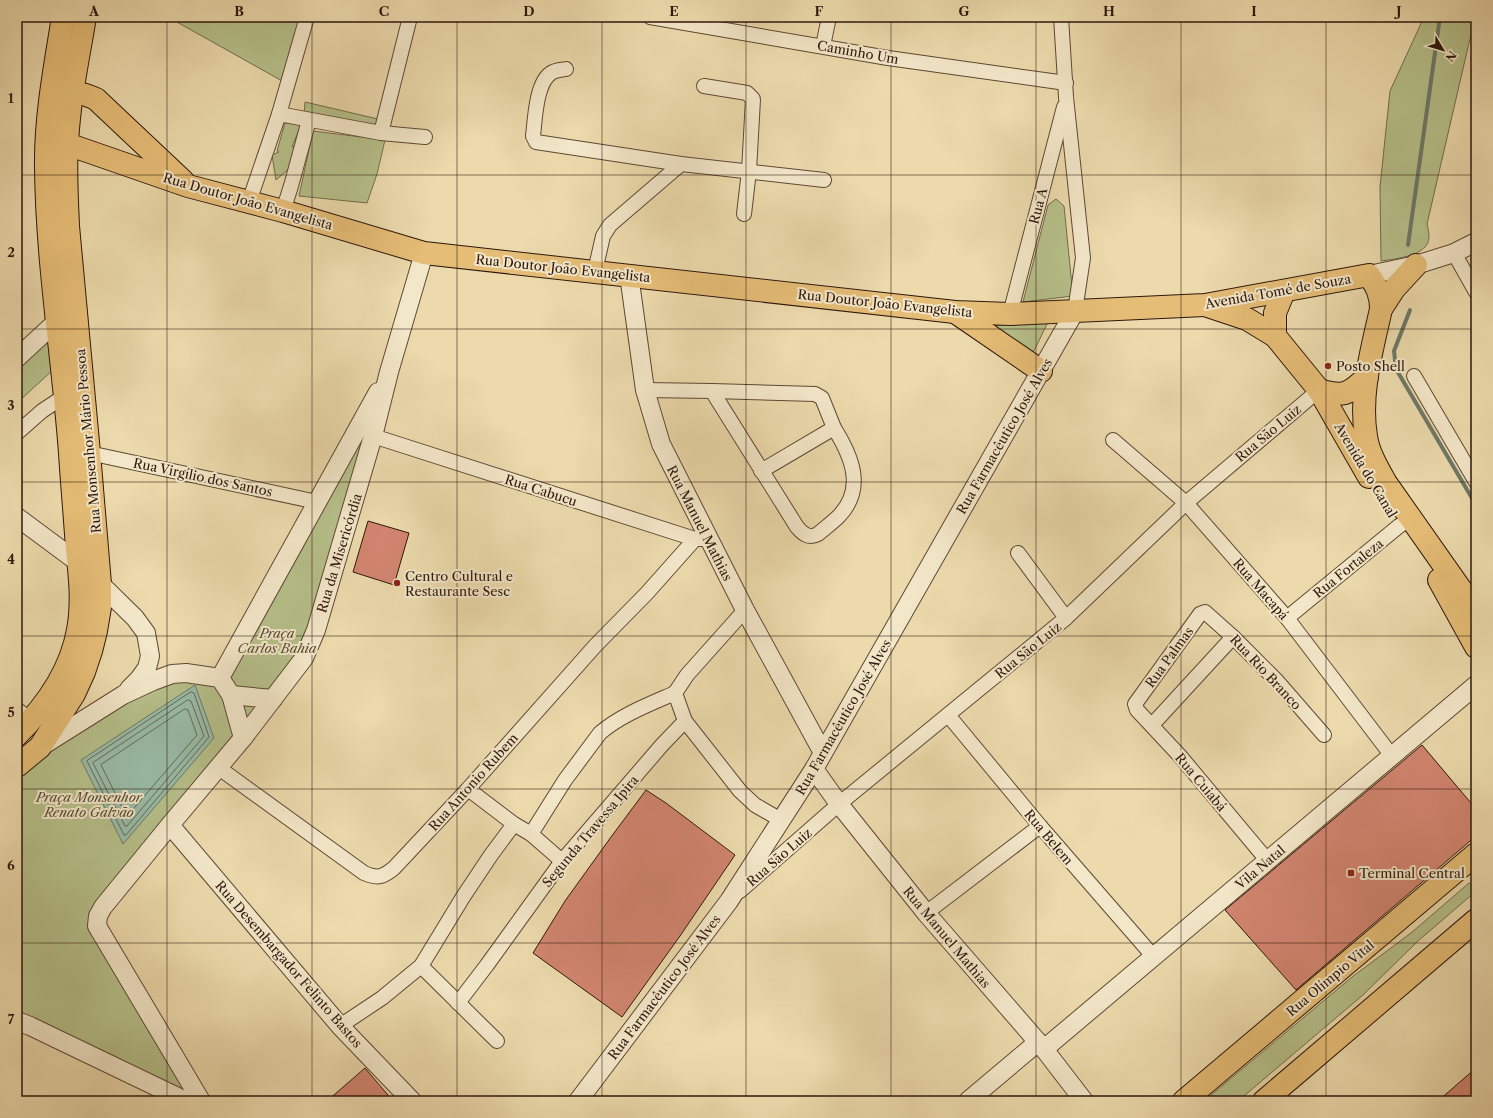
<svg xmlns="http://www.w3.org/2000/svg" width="1493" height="1118" viewBox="0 0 1493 1118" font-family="'Libre Caslon Text',serif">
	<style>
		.green { fill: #b6c08a; stroke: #726c4b }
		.water { fill: #99bba7; stroke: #6e7969 }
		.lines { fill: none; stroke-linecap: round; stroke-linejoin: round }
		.shore { stroke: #63695a; stroke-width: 1 }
		.stream { stroke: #6e7969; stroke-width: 4 }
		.building { fill: #d28570; stroke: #2d170c }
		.minor-casing { stroke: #5d4834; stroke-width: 16 }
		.tertiary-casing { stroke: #5d4834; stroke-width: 20 }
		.primary-casing { stroke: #2d170c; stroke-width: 24 }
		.trunk-casing { stroke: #2d170c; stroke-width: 24 }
		.minor { stroke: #f3e7c9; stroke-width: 14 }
		.tertiary { stroke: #f3e7c9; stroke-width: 18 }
		.primary { stroke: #e6bd76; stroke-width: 22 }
		.trunk { stroke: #e6bd76; stroke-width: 22 }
		.grid { fill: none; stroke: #2d170c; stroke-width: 1; stroke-opacity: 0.55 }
		.poi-dot { fill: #8f2418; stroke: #f3e7c9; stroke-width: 1.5 }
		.labels { text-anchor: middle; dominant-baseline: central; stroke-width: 4; stroke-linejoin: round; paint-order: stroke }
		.street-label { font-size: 13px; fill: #2d170c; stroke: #f3e7c9 }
		.poi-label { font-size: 13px; fill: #2d170c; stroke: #f3e7c9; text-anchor: start }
		.park-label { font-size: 13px; font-style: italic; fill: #564a32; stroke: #f3e7c9 }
		.neatline { fill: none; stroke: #2d170c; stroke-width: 1.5 }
		.grid-label { font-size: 13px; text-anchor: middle; font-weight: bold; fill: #2d170c }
	</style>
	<rect width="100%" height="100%" fill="#ecdaac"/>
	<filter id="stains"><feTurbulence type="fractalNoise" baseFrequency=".005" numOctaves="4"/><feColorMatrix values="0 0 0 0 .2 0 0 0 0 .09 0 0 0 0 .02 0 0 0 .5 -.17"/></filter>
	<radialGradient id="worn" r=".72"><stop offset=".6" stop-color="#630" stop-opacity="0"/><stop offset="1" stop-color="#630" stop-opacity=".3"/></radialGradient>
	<g class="green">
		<polygon points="168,17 305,17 284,82"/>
		<path d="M1424,17H1475L1427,224C1428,228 1429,233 1429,237C1429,256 1395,259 1381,261L1380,187L1390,91Z"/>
		<polygon points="305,102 378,119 377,129 304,116"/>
		<polygon points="285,123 301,125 292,147 295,146 291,167 276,180 272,155 279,152 277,151"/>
		<polygon points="313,131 385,140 377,174 367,203 299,196"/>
		<polygon points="1056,199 1064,206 1073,296 1023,302 1048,205"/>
		<polygon points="1048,322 1033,353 989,326"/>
		<polygon points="49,334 55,368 17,403 17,365"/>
		<polygon points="389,372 316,630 239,737 97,915 201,1101 17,1018 17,771 41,750 173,677 222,681"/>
		<polygon points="1469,883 1475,886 1475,892 1418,941 1363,995 1238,1101 1204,1101 1352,977 1411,933"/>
	</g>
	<polygon class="water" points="195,685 214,738 123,844 81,760"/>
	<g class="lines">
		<g class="shore">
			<polygon points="191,692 194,693 209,737 126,835 124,835 87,761"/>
			<polygon points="188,700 191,701 204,736 127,826 125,826 93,763"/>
			<polygon points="185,709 188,710 197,735 128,815 126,815 101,765"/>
		</g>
		<g class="stream">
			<polyline points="1408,245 1440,17"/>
			<polyline points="1410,310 1394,351 1396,369 1476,505"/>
		</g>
	</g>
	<g class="building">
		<polygon points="368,521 409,533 394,585 353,572"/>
		<polygon points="1422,745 1476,809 1476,836 1296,990 1225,910"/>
		<polygon points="646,790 666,803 735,855 680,936 622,1017 533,953 565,901 611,837"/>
		<polygon points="365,1068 393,1101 327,1101"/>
		<polygon points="1476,1068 1476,1101 1438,1101"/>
	</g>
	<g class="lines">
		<g class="minor-casing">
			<g id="minor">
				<polyline points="650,17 888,58 1066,83"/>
				<polyline points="1061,17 1066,97 1083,258 1075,311"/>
				<polyline points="823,46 829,17"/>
				<path d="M566,69C561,70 555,70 551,73C536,83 535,119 533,136L536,142L681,164L824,180"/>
				<polyline points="704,86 747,93 753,99 749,171 744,214"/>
				<polyline points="279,114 381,133 425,137"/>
				<polyline points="381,133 410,17"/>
				<polyline points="249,202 279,114 307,17"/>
				<polyline points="283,211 291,186 309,120"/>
				<polyline points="1454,253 1476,292"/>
				<polyline points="595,271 603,236 610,225 681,164"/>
				<polyline points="1010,314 1064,107"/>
				<polyline points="1414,376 1476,482"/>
				<path d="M645,390L712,391L797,527C803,534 809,539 818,534C825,528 833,522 839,516C866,488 851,455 834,428"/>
				<polyline points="712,391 815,394 822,398 834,428 761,471"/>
				<polyline points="17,433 42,411 66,395"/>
				<polyline points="373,436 695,539 703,539"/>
				<polyline points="1113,440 1186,503 1287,618 1392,756"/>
				<polyline points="89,453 317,502"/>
				<polyline points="1018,553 1066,618"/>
				<polyline points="745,610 687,675 675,693 685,721 740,791 755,805 781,820"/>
				<polyline points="1287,618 1399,526 1411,519"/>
				<polyline points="948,715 1040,826 1153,956"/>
				<polyline points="1152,725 1233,637"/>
				<path d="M219,768L364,873C378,879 383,877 394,868L468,789L595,646L647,593L695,539"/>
				<polyline points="468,789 514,824 531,834 562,861"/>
				<path d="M531,834L565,780L600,733C621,715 650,704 675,693"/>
				<polyline points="1267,860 1180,756 1137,710 1135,704 1200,614 1205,612 1233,637 1277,681 1324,735"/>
				<polyline points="740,891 839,804 1066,618 1186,503 1319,390"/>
				<polyline points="926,913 1040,826"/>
				<polyline points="421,966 497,1041"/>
				<polyline points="458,1003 487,965 562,861 662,745 685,721"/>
				<polyline points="340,1026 382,998 421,966 463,897 491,855 514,824"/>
			</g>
		</g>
		<g class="tertiary-casing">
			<g id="tertiary">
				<polyline points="629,275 645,390 661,444 745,610 823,753"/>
				<polyline points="1369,275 1416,265 1454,253 1476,242"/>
				<polyline points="17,358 57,321"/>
				<polyline points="17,517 79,563 135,618 146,633 150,656 147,668 139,679 129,689"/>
				<polyline points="220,678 378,392"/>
				<polyline points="231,695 273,699"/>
				<polyline points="17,712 30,722"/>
				<polyline points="42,746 123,695 153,681 172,674 186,673 220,678 231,695 243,738"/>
				<polyline points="814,769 839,804 926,913 1044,1049 1084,1101"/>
				<polyline points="170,825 340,1026 412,1101"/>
				<polyline points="17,1021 30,1026 186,1101"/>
				<polyline points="1044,1049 1476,685"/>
				<polyline points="201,1101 97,926 98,916 103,907 170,825 243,738 304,658 316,630 373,436 389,372 424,253"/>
				<polyline points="578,1101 729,901 814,769 1075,311"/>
				<polyline points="968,1101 1038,1042"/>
			</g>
		</g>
		<g class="primary-casing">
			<g id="primary">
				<path d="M54,97C71,92 79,91 96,99L183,181"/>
				<path d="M49,142L67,144L188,186L283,211L424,253L955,312L1010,314L1205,305L1369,275C1377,287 1381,295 1381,309C1372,350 1359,394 1366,436C1368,452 1378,469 1386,483L1476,611"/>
				<polyline points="1284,291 1275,313 1275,336 1319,390 1369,477"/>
				<polyline points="1208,306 1247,319 1275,336"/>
				<polyline points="1381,309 1394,289 1416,265"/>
				<polyline points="955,312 1041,371"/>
				<path d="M1319,390C1344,397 1348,395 1367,377"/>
				<polyline points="1439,580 1476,647"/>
				<polyline points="1184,1101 1476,854"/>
				<polyline points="1264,1101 1476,920"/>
			</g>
		</g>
		<g class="trunk-casing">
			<g id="trunk">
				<path d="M17,735C45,707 71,670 78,630C83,603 80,576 77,549C75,517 72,485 70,453C63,358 47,263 46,168C45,119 55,66 63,17"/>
				<path d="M17,766L40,747L74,694L84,672L91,651L96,631L100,607V584L89,453L68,226C67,199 65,171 67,144C69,101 78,59 85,17"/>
			</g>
		</g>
		<use href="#minor" class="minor"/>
		<use href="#tertiary" class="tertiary"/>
		<use href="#primary" class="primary"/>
		<use href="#trunk" class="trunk"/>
	</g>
	<path class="grid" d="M167,17V1101M312,17V1101M457,17V1101M602,17V1101M746,17V1101M891,17V1101M1036,17V1101M1181,17V1101M1326,17V1101M17,175H1476M17,329H1476M17,482H1476M17,636H1476M17,789H1476M17,943H1476"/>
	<g class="poi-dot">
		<circle cx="1328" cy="366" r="4"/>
		<circle cx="397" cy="583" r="4"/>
		<rect x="1347" y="869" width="8" height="8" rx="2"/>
	</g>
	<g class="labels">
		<g class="street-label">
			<text transform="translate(858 52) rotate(10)">Caminho Um</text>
			<text transform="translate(248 201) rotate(16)">Rua Doutor João Evangelista</text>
			<text transform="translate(1038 206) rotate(-75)">Rua A</text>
			<text transform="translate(563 268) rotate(6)">Rua Doutor João Evangelista</text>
			<text transform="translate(1278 291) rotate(-10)">Avenida Tomé de Souza</text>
			<text transform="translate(885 303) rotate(6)">Rua Doutor João Evangelista</text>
			<text transform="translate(1268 433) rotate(-40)">Rua São Luiz</text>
			<text transform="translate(1004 436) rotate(-60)">Rua Farmacêutico José Alves</text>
			<text transform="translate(88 441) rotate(-95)">Rua Monsenhor Mário Pessoa</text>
			<text transform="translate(1366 470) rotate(59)">Avenida do Canal</text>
			<text transform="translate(203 477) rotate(12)">Rua Virgílio dos Santos</text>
			<text transform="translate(541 490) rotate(18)">Rua Cabucu</text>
			<text transform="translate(700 523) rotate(63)">Rua Manuel Mathias</text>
			<text transform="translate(339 553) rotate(-73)">Rua da Misericórdia</text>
			<text transform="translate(1348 568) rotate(-39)">Rua Fortaleza</text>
			<text transform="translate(1261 589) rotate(49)">Rua Macapá</text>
			<text transform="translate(1028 650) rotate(-39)">Rua São Luiz</text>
			<text transform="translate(1169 657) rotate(-54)">Rua Palmas</text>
			<text transform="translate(1266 672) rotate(47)">Rua Rio Branco</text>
			<text transform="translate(843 717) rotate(-60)">Rua Farmacêutico José Alves</text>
			<text transform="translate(473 782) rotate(-48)">Rua Antonio Rubem</text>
			<text transform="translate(1201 782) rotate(50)">Rua Cuiabá</text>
			<text transform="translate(590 831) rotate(-50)">Segunda Travessa Ipira</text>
			<text transform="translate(1049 837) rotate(50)">Rua Belem</text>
			<text transform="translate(779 857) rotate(-41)">Rua São Luiz</text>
			<text transform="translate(1260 867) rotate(-40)">Vila Natal</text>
			<text transform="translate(947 937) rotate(50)">Rua Manuel Mathias</text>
			<text transform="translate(289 964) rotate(49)">Rua Desembargador Felinto Bastos</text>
			<text transform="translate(1330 978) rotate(-40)">Rua Olímpio Vital</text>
			<text transform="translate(664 987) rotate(-53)">Rua Farmacêutico José Alves</text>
		</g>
		<g class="poi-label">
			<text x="1336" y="366">Posto Shell</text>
			<text x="405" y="576">Centro Cultural e<tspan x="405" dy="15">Restaurante Sesc</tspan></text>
			<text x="1359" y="873">Terminal Central</text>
		</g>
		<g class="park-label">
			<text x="277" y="633">Praça<tspan x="277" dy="15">Carlos Bahia</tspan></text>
			<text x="89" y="797">Praça Monsenhor<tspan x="89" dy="15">Renato Galvão</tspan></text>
		</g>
	</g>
	<rect width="1493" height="1118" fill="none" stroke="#ecdaac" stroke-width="44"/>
	<g transform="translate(1443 50) rotate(128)" stroke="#f3e7c9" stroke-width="3" paint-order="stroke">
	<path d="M0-3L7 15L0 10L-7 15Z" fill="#2d170c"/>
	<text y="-6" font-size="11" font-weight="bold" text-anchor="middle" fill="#2d170c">N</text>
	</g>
	<rect x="22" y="22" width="1449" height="1074" class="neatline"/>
	<g class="grid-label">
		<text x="94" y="16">A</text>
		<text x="239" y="16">B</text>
		<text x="384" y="16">C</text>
		<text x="529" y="16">D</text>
		<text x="674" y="16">E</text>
		<text x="819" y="16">F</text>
		<text x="964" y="16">G</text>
		<text x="1109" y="16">H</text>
		<text x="1254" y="16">I</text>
		<text x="1399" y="16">J</text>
		<text x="11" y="103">1</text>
		<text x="11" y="257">2</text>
		<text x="11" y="410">3</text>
		<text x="11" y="564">4</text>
		<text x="11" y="717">5</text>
		<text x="11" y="870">6</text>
		<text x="11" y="1024">7</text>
	</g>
	<rect width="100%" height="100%" filter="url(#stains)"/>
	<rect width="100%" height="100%" fill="url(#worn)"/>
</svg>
